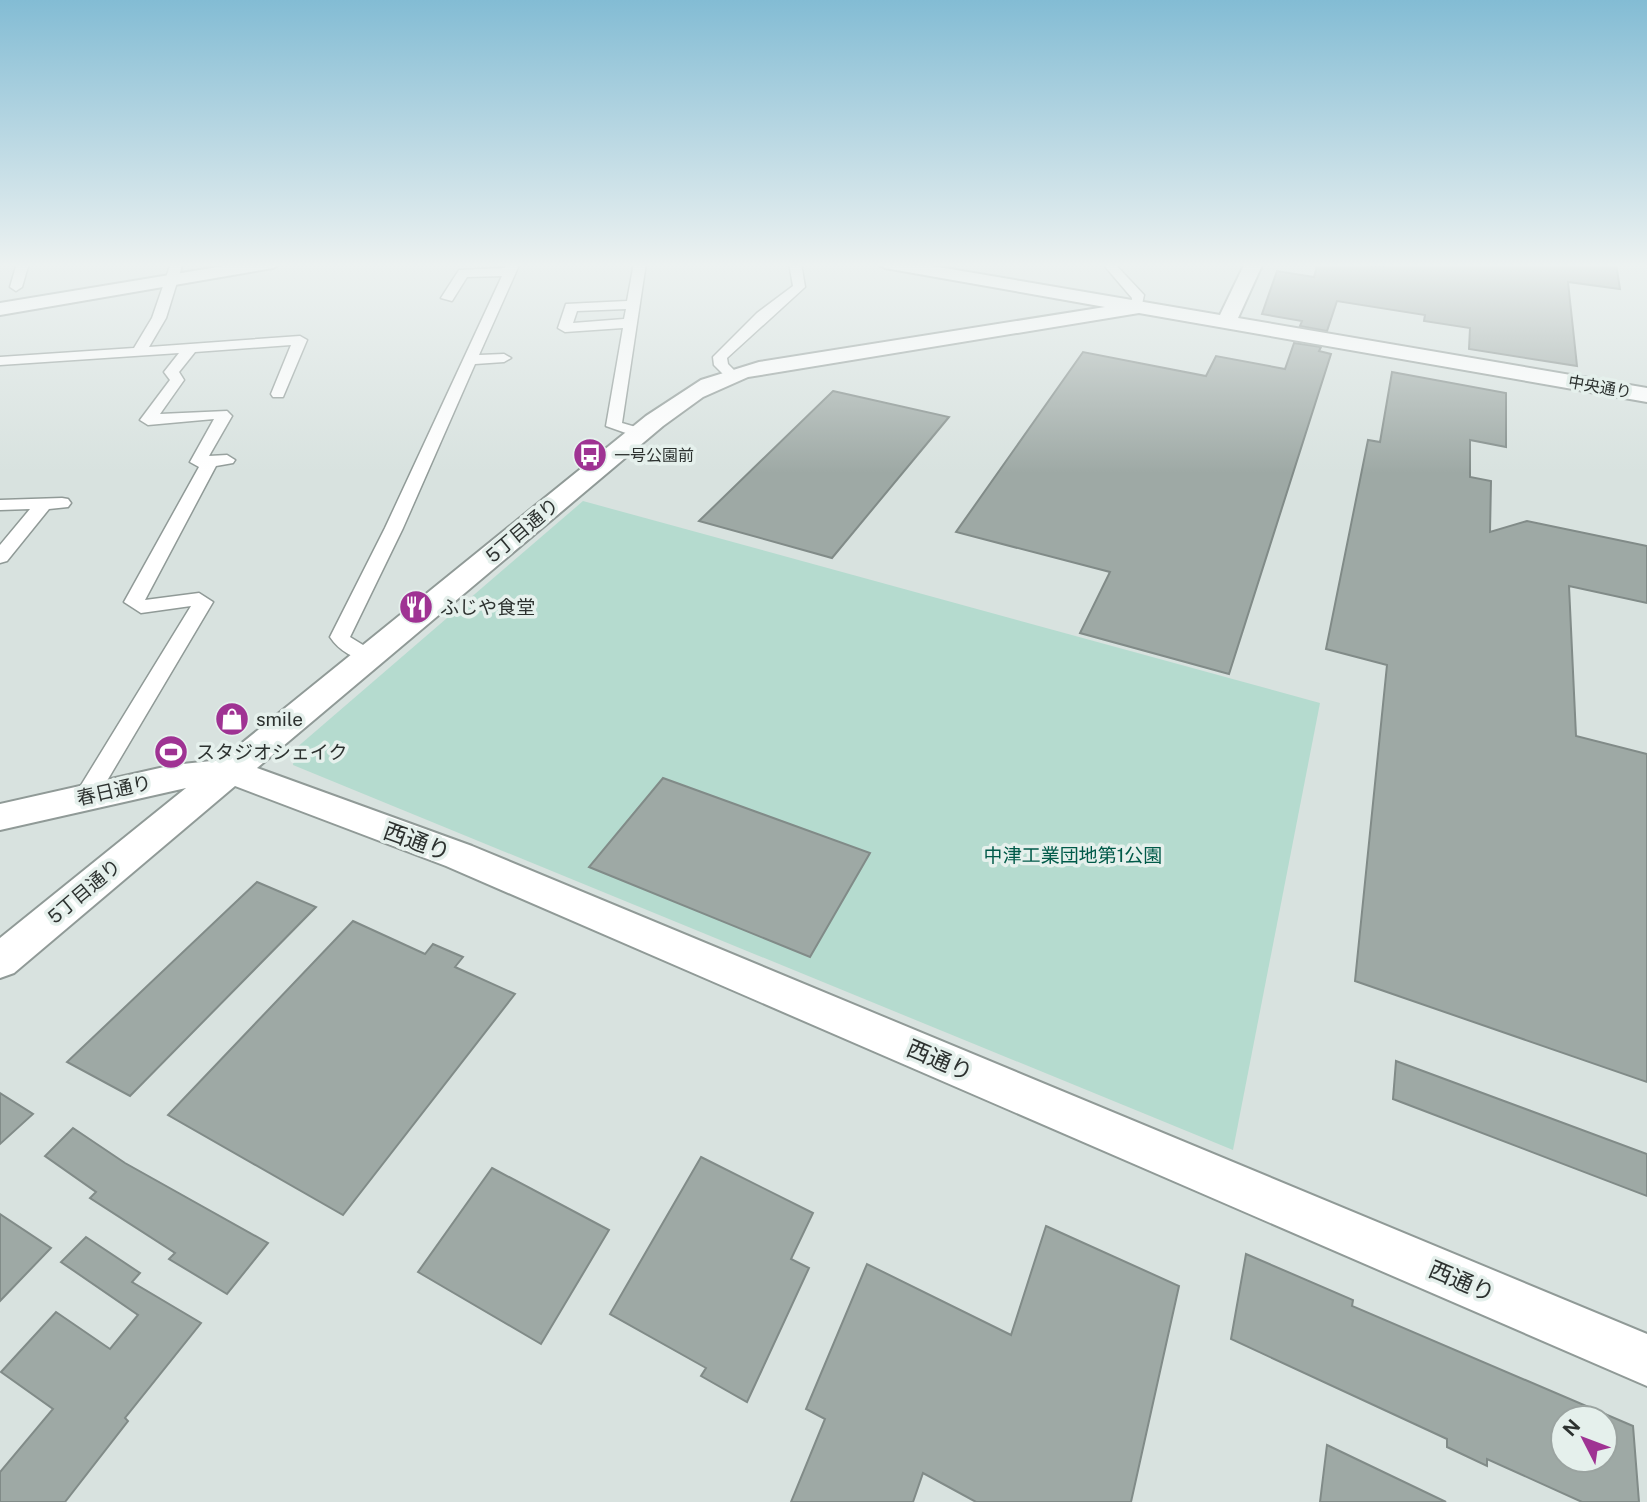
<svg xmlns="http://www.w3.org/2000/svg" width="1647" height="1502" viewBox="0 0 1647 1502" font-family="'Public Sans','Noto Sans JP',sans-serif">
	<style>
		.green { fill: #b5dbcf }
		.building { fill: #9ea9a5; stroke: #818b88; stroke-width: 2; fill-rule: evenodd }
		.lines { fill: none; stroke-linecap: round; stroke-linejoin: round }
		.street-casing { stroke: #909a97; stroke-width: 3 }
		.secondary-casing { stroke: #909a97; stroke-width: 4 }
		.street { fill: #fff; fill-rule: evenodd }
		.secondary { fill: #fff; fill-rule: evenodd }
		.labels { text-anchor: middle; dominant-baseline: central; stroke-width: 7; stroke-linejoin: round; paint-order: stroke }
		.far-street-label { font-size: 16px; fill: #2d3230; stroke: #e5f0ec }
		.far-poi-label { font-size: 16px; fill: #2d3230; stroke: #e5f0ec; text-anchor: start }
		.street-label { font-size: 19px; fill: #2d3230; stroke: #e5f0ec }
		.poi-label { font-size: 19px; fill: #2d3230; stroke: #e5f0ec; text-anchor: start }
		.park-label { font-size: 19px; fill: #015a49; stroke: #e5f0ec }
		.near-street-label { font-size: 23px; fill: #2d3230; stroke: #e5f0ec }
	</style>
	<rect width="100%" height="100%" fill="#d8e2df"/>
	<polygon class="green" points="583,501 1320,703 1233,1150 293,765 295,749"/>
	<g class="building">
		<polygon points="1318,263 1386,267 1387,263 1616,263 1620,289 1568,282 1577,366 1469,349 1470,328 1424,321 1425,315 1337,301 1327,331 1300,326 1302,321 1262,314 1277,271 1314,277"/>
		<polygon points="1294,343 1321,347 1319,351 1331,354 1229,674 1080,633 1110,572 956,532 1083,352 1206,376 1216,356 1285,369"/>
		<polygon points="1392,372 1506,393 1506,447 1470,440 1470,477 1491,481 1490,532 1527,521 1647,546 1647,603 1569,586 1576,736 1647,754 1647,1082 1355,981 1387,665 1326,649 1368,440 1380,442"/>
		<polygon points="833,391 949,417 832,558 699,521"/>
		<polygon points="663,778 870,853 810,957 589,867"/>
		<polygon points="257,882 316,907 130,1096 67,1062"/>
		<polygon points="353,921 425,954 433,944 463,957 455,967 515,994 343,1215 168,1115"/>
		<polygon points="1396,1061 1647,1154 1647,1196 1393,1099"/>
		<polygon points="0,1093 33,1114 0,1144"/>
		<polygon points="73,1128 125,1163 268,1243 227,1294 169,1259 175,1253 90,1198 96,1192 45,1156"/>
		<polygon points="701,1157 813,1213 791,1259 809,1268 747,1402 701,1376 706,1368 610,1314"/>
		<polygon points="492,1168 609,1230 541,1344 418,1272"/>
		<polygon points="0,1214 51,1248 0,1301"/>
		<polygon points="1046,1226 1179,1286 1131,1502 976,1502 923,1473 913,1502 791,1502 825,1419 806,1409 867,1264 1011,1335"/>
		<polygon points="86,1237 140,1273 132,1282 201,1323 125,1418 128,1421 65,1502 0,1502 0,1472 53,1409 1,1372 56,1312 110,1349 138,1315 61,1262"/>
		<path d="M1246,1254L1353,1300L1352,1306L1633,1426L1639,1502H1582L1487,1459V1466L1447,1447V1439L1231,1339ZM1563,1418H1605V1460H1563Z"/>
		<polygon points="1327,1445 1446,1502 1320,1502"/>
	</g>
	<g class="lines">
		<g class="street-casing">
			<g id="street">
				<polygon points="17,263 29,263 22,287 16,291 10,287"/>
				<polygon points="171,263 183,263 166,318 149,347 300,336 307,340 283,397 273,397 271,394 291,345 195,352 179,372 184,380 160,414 227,411 232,416 209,456 227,455 235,460 233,463 216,466 145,600 199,593 213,602 95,801 87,804 79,801 75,795 191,606 141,613 124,602 199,467 190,462 214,419 148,425 140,420 170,380 164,372 179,353 0,365 0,357 134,348 152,318"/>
				<path d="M508,263H520L479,355L504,354L511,358L504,362L475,364L403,528L350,637L381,656L371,663C354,658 340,652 330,637L385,528L502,276L467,277L452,301L441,298L459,270L505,268Z"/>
				<path d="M634,263H646L622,423L646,430V436L640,438L606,426L623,328L565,332L558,328L566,304L627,301ZM626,309L624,319L573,323L577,311Z"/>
				<polygon points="789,263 801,263 805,287 727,358 728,364 738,374 736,377 726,377 714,365 713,357 757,313 793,286"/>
				<polygon points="1102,263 1114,263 1144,295 1141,309 1131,309 1132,298"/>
				<polygon points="62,498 68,499 71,503 68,507 49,509 7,561 0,563 0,545 30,509 0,510 0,500"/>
			</g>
		</g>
		<g class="secondary-casing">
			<g id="secondary">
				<polygon points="242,263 282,263 273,268 0,315 0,303"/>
				<polygon points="876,263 915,263 1220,315 1245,263 1263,263 1238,318 1647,388 1647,402 1139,313 748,377 703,397 663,426 257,768 472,846 1647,1334 1647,1386 446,866 235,786 14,973 0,978 0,938 186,788 0,830 0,804 173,765 221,760 646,416 701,380 759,362 1105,307 885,268"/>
			</g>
		</g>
		<use href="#street" class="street"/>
		<use href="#secondary" class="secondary"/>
	</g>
	<linearGradient id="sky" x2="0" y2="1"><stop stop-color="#83bcd4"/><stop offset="0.56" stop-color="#edf2f1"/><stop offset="1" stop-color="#edf2f1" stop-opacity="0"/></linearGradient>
	<rect width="1647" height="473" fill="url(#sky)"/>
	<defs>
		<g id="bus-disc" transform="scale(1.75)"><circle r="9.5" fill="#9f3393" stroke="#e5f0ec"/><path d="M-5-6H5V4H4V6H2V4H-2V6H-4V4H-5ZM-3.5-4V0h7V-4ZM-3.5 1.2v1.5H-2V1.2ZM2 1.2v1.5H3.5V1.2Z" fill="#fff"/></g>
		<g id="restaurant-disc" transform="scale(1.75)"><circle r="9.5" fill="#9f3393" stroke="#e5f0ec"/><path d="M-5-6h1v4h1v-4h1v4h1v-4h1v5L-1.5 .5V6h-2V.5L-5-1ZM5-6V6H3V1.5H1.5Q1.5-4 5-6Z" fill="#fff"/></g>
		<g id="shop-disc" transform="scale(1.75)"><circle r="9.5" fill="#9f3393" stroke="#e5f0ec"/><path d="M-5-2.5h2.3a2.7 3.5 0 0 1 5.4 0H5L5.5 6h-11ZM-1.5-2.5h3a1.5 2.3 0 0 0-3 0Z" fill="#fff"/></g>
		<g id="stadium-disc" transform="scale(1.75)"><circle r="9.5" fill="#9f3393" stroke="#e5f0ec"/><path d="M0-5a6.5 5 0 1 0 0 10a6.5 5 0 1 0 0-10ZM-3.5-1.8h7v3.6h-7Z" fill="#fff"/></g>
	</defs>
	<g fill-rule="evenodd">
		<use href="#bus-disc" x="590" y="455"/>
		<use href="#restaurant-disc" x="416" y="607"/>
		<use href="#shop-disc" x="232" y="719"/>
		<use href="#stadium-disc" x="171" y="752"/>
	</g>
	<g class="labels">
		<g class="far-street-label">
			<text transform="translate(1600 387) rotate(10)">中央通り</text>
		</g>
		<g class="far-poi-label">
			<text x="614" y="455">一号公園前</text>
		</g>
		<g class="street-label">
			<text transform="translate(522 530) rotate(-40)">5丁目通り</text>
			<text transform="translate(114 790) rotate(-13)">春日通り</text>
			<text transform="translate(84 891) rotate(-40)">5丁目通り</text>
		</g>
		<g class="poi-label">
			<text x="440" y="607">ふじや食堂</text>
			<text x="256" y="719">smile</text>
			<text x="196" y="752">スタジオシェイク</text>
		</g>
		<g class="park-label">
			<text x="1073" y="855">中津工業団地第1公園</text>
		</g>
		<g class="near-street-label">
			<text transform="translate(417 841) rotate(20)">西通り</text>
			<text transform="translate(940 1060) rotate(23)">西通り</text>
			<text transform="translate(1462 1281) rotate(23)">西通り</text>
		</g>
	</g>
	<g transform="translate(1584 1439) rotate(312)"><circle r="33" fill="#e5f0ec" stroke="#9ba4a1" stroke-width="2"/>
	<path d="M0-5L12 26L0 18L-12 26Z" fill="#9f3393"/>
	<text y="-10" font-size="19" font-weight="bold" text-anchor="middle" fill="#2d3230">N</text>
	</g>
</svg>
